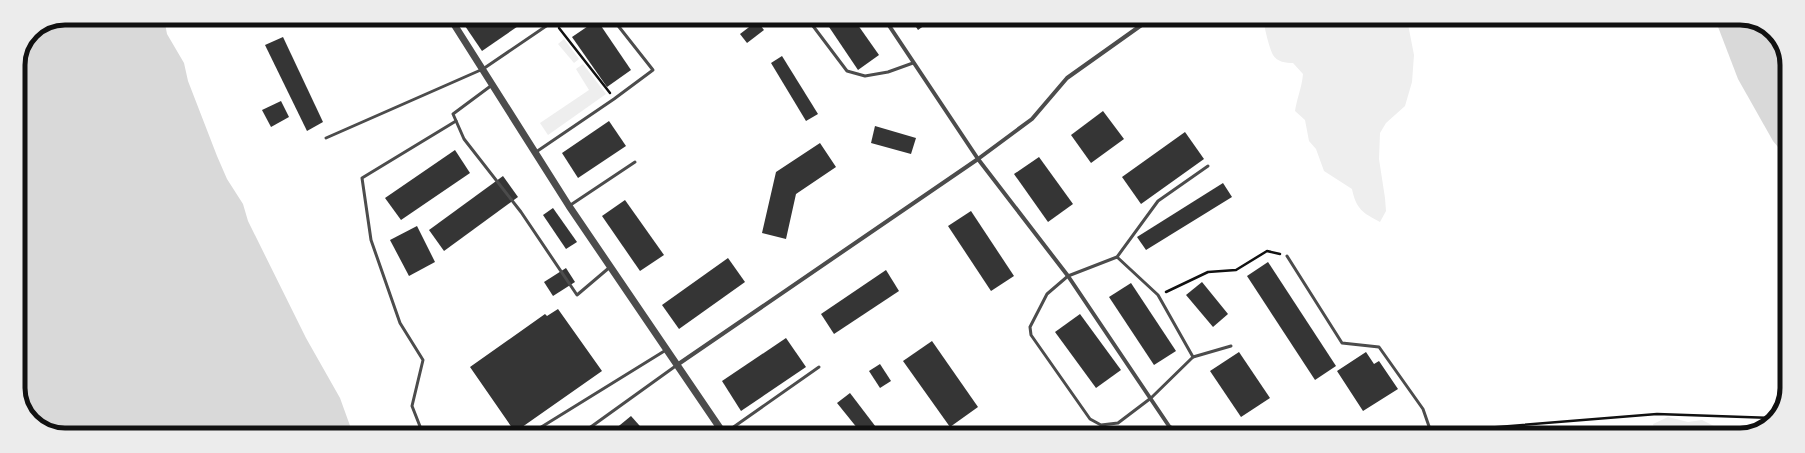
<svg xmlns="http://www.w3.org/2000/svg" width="1805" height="453" viewBox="0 0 1805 453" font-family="'Source Sans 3',sans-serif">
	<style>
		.green { fill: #eee }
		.water { fill: #d9d9d9 }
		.building { fill: #353535 }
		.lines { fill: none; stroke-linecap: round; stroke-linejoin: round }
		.path { stroke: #111; stroke-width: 2.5 }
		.service { stroke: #4c4c4c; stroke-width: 3 }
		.minor { stroke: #4c4c4c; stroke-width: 4 }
		.tertiary { stroke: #4c4c4c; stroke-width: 7 }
		.rim { fill: none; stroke: #111; stroke-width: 5 }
	</style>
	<rect width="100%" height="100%" fill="#fff"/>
	<g class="green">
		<path d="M1264,19H1407L1414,55L1412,82L1405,106L1386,123L1380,133L1379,159L1385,198L1386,211L1380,222C1363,213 1356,209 1352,189L1324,171L1316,149L1309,141L1305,120L1295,111C1297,98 1302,87 1303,74L1293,63C1286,63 1277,62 1273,55C1270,50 1263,24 1264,19Z"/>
		<polygon points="564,39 579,59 574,63 558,44"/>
		<polygon points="583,64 606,94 548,135 540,123 589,90 576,69"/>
		<polygon points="1668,417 1688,422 1702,420 1714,426 1709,435 1671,435 1654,428 1653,424"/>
	</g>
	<g class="water">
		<polygon points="65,18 164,18 167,34 184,63 188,81 217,156 227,179 243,204 248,221 306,338 340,398 353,434 56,434 30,419 18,394 18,65 32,32"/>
		<polygon points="1715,19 1749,19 1775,34 1787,62 1787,158 1773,141 1738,79"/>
	</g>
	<g class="building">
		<polygon points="477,18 526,18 527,20 482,51 465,26"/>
		<polygon points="823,18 853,18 879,55 858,70"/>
		<polygon points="910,18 935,18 918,30"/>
		<polygon points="597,20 631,70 607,87 572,37"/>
		<polygon points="757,21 764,30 747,43 740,34"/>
		<polygon points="283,37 323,122 307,131 265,45"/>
		<polygon points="782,56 818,114 806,121 771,63"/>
		<polygon points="281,101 289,117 271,127 262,110"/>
		<polygon points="1103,111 1124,139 1091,163 1071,135"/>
		<polygon points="609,121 626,146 578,178 562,153"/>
		<polygon points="875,126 916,138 911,154 871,143"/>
		<polygon points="1185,132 1204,159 1141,204 1122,177"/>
		<polygon points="820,143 836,167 796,194 786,239 762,233 776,172"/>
		<polygon points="455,150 470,173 401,220 385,198"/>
		<polygon points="1039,157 1073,204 1048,222 1014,174"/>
		<polygon points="503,176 518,197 444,251 429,230"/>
		<polygon points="1223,183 1232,197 1146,250 1137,237"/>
		<polygon points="625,200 664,255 640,271 602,216"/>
		<polygon points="553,208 577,242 566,249 543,215"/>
		<polygon points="971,211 1014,276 991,291 948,226"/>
		<polygon points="417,226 435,262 409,276 390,240"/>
		<polygon points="728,258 745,282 679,329 662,305"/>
		<polygon points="1268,262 1336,366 1315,380 1247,276"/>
		<polygon points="566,268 575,282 553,296 544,282"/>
		<polygon points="886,270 899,291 834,334 821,314"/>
		<polygon points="1202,282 1228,314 1213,327 1186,295"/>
		<polygon points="1131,283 1176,351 1154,365 1109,297"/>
		<polygon points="558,309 602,371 515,432 470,367 545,314 547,316"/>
		<polygon points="1080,314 1121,370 1096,388 1055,332"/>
		<polygon points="786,338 806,367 741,411 722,381"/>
		<polygon points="932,341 978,407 950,427 903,361"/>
		<polygon points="1239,352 1270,398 1241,417 1210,371"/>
		<polygon points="1366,352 1374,364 1379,361 1398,389 1363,411 1337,371"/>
		<polygon points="880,364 891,381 880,388 869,371"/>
		<polygon points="850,393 882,435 862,434 837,403"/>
		<polygon points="631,416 647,434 609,434"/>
	</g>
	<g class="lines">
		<g class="path">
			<polyline points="559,28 610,93"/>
			<polyline points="1166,292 1208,272 1236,270 1267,251 1280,254"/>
			<polyline points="1473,429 1657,414 1773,418"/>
		</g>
		<g class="service">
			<polyline points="807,18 847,71 865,76 888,72 913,63"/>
			<polyline points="492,85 453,114 464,139 521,212 577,295 610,267"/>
			<polyline points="326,138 483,69 558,18"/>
			<polyline points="536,152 614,99 653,70 612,18"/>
			<polyline points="569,206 635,162"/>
			<polyline points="1287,256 1342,343 1379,347 1423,409 1432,435"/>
			<polyline points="1117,257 1158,295 1193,357 1151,398 1118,423 1101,425 1090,419 1031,335 1030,327 1047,294 1068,276 1117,257 1158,201 1208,166"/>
			<polyline points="1193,357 1231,346"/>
			<polyline points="725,433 819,367"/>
			<polyline points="423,434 412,406 423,360 400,323 371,240 362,178 456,121"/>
			<polyline points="530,434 666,350"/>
			<polyline points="581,434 677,365"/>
			<polyline points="1160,435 1171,427"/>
		</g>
		<g class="minor">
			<polyline points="884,18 978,159 1068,276 1175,435"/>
			<polyline points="677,365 978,159 1032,119 1067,78 1150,19"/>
			<polyline points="1457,435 1465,430"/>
		</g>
		<polyline class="tertiary" points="450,18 569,206 724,434"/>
	</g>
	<path d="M0 0H1805V453H0ZM65 25H1740A40 40 0 0 1 1780 65V388A40 40 0 0 1 1740 428H65A40 40 0 0 1 25 388V65A40 40 0 0 1 65 25Z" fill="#ececec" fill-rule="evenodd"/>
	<path class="rim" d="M65 25H1740A40 40 0 0 1 1780 65V388A40 40 0 0 1 1740 428H65A40 40 0 0 1 25 388V65A40 40 0 0 1 65 25Z"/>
</svg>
